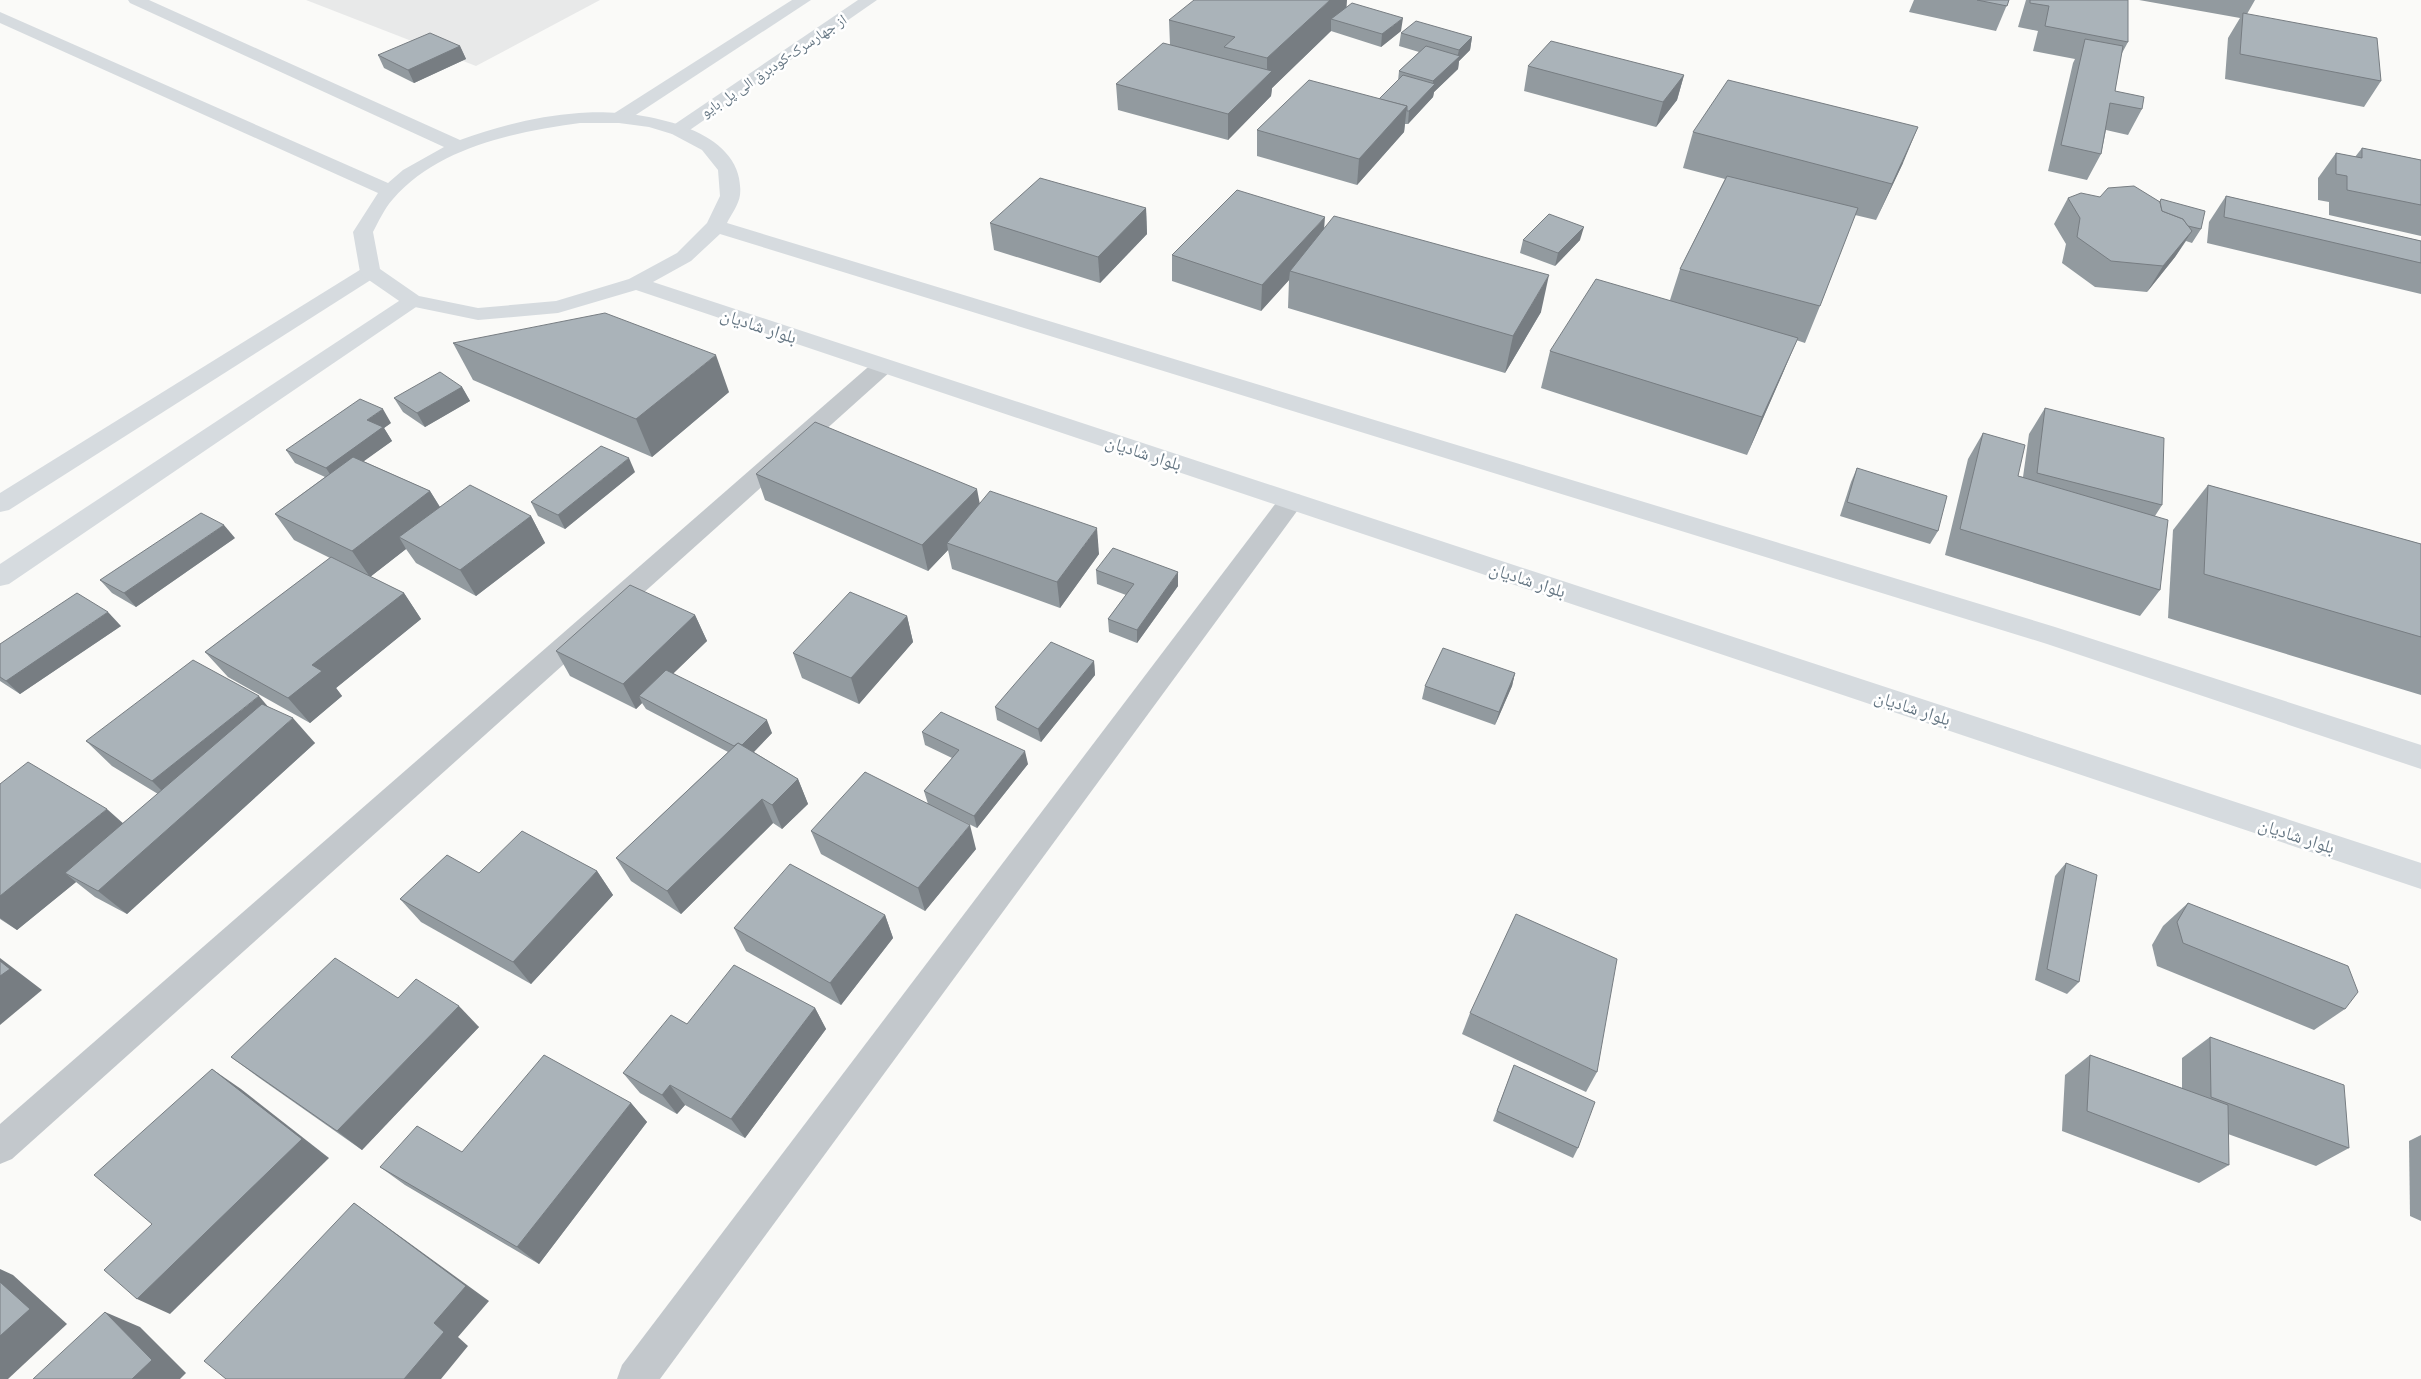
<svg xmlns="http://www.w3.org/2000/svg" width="2421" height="1379" viewBox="0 0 2421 1379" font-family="'Open Sans','Noto Naskh Arabic',sans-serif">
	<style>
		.built { fill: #e8e9e9 }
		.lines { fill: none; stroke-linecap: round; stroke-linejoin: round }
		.street { fill: #c3c8cc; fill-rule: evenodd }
		.secondary { fill: #d6dbdf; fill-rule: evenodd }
		.primary { fill: #d6dbdf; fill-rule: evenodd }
		.wall { fill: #929a9f }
		.shaded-wall { fill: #777d82 }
		.building { fill: #aab3b9; stroke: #777d82 }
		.labels { text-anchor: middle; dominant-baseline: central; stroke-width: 5; stroke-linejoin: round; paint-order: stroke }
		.far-street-label { font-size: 15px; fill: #657683; stroke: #fff }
		.street-label { font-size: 18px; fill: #657683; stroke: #fff }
	</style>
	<rect width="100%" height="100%" fill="#fafaf8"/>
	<polygon class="built" points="306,0 600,0 476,66"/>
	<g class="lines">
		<g class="street">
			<polygon points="883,359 891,361 894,366 891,371 12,1159 0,1164 0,1124 875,361"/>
			<polygon points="1291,493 1300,495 1303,501 1300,507 660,1379 617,1379 622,1365 1282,495"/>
		</g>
		<g class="secondary">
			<polygon points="792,0 811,0 625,122 613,122 610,118 613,114"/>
			<polygon points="858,0 877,0 684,134 672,134 669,130 672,126"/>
			<polygon points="370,266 377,268 380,272 377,276 9,510 0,512 0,493 363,268"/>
			<polygon points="412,295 419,297 423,301 419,305 9,584 0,586 0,564 405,297"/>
		</g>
		<path class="primary" d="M128,0H149L460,140C497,126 539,116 579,113C630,108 747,124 740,195C739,204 731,215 727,223L2055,627L2421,745V769L2047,644L720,234L691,261L653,282L2421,863V889L636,290L558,313L478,320L405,305L363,276L360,272L353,232L378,193L0,23V12L388,183L403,170L444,147L130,3ZM580,123H619L649,127L672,134L702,150L718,170L720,196L707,223L677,253L629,279L556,301L478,308L419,296L380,269L373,232C379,221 384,209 393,199C438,147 515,132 580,123Z"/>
	</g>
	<g class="wall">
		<polygon points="1914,0 2009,0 1996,31 1909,12"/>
		<polygon points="2026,0 2128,0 2128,42 2121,55 2115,91 2142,109 2128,135 2106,130 2101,154 2087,180 2048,171 2073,63 2075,59 2033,51 2038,31 2018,27"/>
		<polygon points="2139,0 2255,0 2247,14 2381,81 2364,107 2225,79 2228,38 2240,18"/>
		<polygon points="1347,7 1401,31 1381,47 1331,31 1272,88 1271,96 1228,140 1118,110 1116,84 1170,45 1169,20"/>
		<polygon points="1401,33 1472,37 1470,50 1459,61 1458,69 1434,92 1433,97 1408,124 1405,124 1404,132 1357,185 1257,156 1257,130 1379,99 1398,81 1399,71 1419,52 1399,46"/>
		<polygon points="460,46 466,59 414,83 384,68 378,55"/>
		<polygon points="1528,66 1684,75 1677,100 1656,127 1524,91"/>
		<polygon points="1693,132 1903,163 1876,220 1855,215 1820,306 1805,343 1796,340 1782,375 1747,455 1541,388 1550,351 1670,300 1680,269 1725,179 1683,168"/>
		<polygon points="2362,148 2421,160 2421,236 2329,215 2329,202 2318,200 2318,178 2336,153 2355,157"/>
		<polygon points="2226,196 2421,241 2421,294 2207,243 2209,222"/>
		<polygon points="2100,197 2160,201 2161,199 2201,229 2192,243 2186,241 2175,257 2147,292 2095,287 2062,263 2066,244 2054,224 2068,198"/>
		<polygon points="1146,208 1147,234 1100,283 994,250 990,223"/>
		<polygon points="1324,229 1541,312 1505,373 1288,308 1289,280 1261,311 1172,281 1172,255"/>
		<polygon points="1523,240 1580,240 1555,266 1520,253"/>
		<polygon points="453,343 729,392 652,457 473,380"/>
		<polygon points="462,387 470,401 425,427 403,412 394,398"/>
		<polygon points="2045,408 2162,505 2155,516 2160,590 2140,616 1945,555 1968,459 1983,433 2018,476 2023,477 2029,434"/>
		<polygon points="391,423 384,428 392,441 363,461 430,491 440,507 531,516 545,543 476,596 416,563 406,549 370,577 404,593 421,619 336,688 342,696 310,723 228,677 205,652 330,558 294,540 275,514 325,477 295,463 286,450"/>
		<polygon points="1857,468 1938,531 1930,544 1840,516 1851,482"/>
		<polygon points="635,472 565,529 538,516 531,502"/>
		<polygon points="756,474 980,503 1099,554 1060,608 952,569 948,550 928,571 765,500"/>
		<polygon points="2208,485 2421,544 2421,695 2168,618 2173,530"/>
		<polygon points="235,538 136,607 112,593 100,580"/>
		<polygon points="1096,570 1178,586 1137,643 1109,632 1108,619 1126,595 1097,584"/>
		<polygon points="695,615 707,641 673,673 772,733 754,752 798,779 808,804 782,829 773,823 681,914 631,881 616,858 728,752 646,709 642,703 636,709 570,676 556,651"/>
		<polygon points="907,616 913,642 859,704 802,678 793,653"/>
		<polygon points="121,626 20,694 0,681 0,644"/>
		<polygon points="1094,661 1095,675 1041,742 997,720 995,707"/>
		<polygon points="1515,673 1512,686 1495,725 1422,699 1425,686"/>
		<polygon points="268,707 315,743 127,914 95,897 76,882 17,930 0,919 0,784 123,823 158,794 112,766 86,741"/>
		<polygon points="922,732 1028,764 977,828 928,804 924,791 952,758 925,745"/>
		<polygon points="811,831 976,849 925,911 821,854"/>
		<polygon points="2066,863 2079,982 2067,994 2035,980 2055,876"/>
		<polygon points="597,871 613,895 531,984 421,922 400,899 479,873"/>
		<polygon points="2188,903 2345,1009 2314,1030 2157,966 2152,945 2163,926"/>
		<polygon points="885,915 893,938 841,1005 746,951 734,928"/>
		<polygon points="398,998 479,1027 362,1150 258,1077 231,1057"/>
		<polygon points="815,1008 826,1029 745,1138 685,1105 677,1114 640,1093 623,1073 687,1024"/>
		<polygon points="1470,1013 1597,1072 1586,1092 1462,1034"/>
		<polygon points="2210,1037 2349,1148 2316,1166 2228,1134 2229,1165 2199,1183 2062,1131 2065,1075 2090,1055 2182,1088 2182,1058"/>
		<polygon points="1514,1065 1578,1148 1573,1158 1493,1121"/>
		<polygon points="631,1103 647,1122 539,1264 405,1185 380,1167 462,1152"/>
		<polygon points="2421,1135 2421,1221 2410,1216 2409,1141"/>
	</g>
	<g class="shaded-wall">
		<polygon points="1330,0 1347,0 1346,16 1331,19 1331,31 1272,88 1271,96 1228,140 1228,114 1267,76 1267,58"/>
		<polygon points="1403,18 1401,31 1381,47 1382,34"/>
		<polygon points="1472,37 1470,50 1459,61 1458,69 1434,92 1433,97 1408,124 1409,111 1433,86 1433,81 1457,58 1459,50"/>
		<polygon points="460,46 466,59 414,83 408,70"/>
		<polygon points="1684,75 1677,100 1656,127 1663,102"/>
		<polygon points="1407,106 1404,132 1357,185 1359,159"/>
		<polygon points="1918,127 1903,163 1876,220 1892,184"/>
		<polygon points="1146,208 1147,234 1100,283 1098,257"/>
		<polygon points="1325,217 1323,243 1290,271 1289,280 1261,311 1262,285"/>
		<polygon points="1584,227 1580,240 1555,266 1558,253"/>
		<polygon points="2192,231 2175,257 2147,292 2163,266"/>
		<polygon points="1549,275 1541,312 1505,373 1513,336"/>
		<polygon points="1798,338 1782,375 1747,455 1762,417"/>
		<polygon points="716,355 729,392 652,457 636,419"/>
		<polygon points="462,387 470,401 425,427 417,413"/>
		<polygon points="383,409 391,423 384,428 392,441 335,482 326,468 367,420"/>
		<polygon points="629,458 635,472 565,529 558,515"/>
		<polygon points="977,489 982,515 947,543 948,550 928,571 922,545"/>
		<polygon points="430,491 446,517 399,537 406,549 370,577 352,551"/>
		<polygon points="531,516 545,543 476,596 460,570"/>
		<polygon points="224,525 235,538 136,607 124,593"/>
		<polygon points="1097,528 1099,554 1060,608 1057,582"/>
		<polygon points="1178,572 1178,586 1137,643 1137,630"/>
		<polygon points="404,593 421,619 336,688 342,696 310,723 288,698 312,665"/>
		<polygon points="108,612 121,626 20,694 6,681"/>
		<polygon points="695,615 707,641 646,700 639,696 642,703 636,709 623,684"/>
		<polygon points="907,616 913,642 859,704 851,678"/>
		<polygon points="1094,661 1095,675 1041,742 1038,729"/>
		<polygon points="1515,673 1512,686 1495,725 1499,712"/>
		<polygon points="259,696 281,722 177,806 152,781"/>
		<polygon points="293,718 315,743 127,914 98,891"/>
		<polygon points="767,720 772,733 745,761 739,748"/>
		<polygon points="1025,751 1028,764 977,828 974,816"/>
		<polygon points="798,779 808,804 782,829 772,805"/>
		<polygon points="762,799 773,823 681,914 667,891"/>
		<polygon points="107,809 134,833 65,873 76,882 17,930 0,918 0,896"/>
		<polygon points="970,825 976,849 925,911 918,888"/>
		<polygon points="597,871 613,895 531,984 513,962"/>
		<polygon points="885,915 893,938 841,1005 830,983"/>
		<polygon points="0,958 42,990 0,1025"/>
		<polygon points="459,1006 479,1027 362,1150 337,1131"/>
		<polygon points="815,1008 826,1029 745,1138 731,1119"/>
		<polygon points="212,1069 241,1089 329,1158 170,1314 137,1299"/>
		<polygon points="670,1085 685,1105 677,1114 662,1095"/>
		<polygon points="631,1103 647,1122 539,1264 517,1247"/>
		<polygon points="354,1203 379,1221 489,1301 458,1337 468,1346 441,1379 404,1379 434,1323"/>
		<polygon points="0,1269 13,1275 67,1324 8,1379 0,1379"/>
		<polygon points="105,1312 140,1327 186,1373 180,1379 132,1379"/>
	</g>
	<g class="building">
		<polygon points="1194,0 1330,0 1267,58 1224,47 1235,37 1169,20"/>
		<polygon points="1977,0 2009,0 2007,6"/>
		<polygon points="2030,0 2128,0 2128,42 2045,26 2049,6 2030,3"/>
		<polygon points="1352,3 1403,18 1382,34 1331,19"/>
		<polygon points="2243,13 2377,38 2381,81 2240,54"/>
		<polygon points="1416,21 1472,37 1459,50 1401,33"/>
		<polygon points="430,33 460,46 408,70 378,55"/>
		<polygon points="2085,39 2123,46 2115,91 2144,97 2142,109 2110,103 2101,154 2061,145"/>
		<polygon points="1551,41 1684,75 1663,102 1528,66"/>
		<polygon points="1163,43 1272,71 1228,114 1116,84"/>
		<polygon points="1426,46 1460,56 1433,81 1399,71"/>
		<polygon points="1403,75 1435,84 1409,111 1407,111 1407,106 1379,99"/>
		<polygon points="1309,80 1407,106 1359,159 1257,130"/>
		<polygon points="1728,80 1918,127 1892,184 1693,132"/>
		<polygon points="2362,148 2421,160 2421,205 2347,190 2347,176 2336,174 2336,153 2362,158"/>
		<polygon points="1727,176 1858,208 1820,306 1680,269"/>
		<polygon points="1040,178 1146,208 1098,257 990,223"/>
		<polygon points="2134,186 2160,202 2162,211 2183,219 2192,231 2163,266 2111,261 2077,237 2080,218 2068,198 2081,193 2100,197 2108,188"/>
		<polygon points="1237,190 1325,217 1262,285 1172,255"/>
		<polygon points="2226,196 2421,241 2421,263 2224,217"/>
		<polygon points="2161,199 2205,211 2201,229 2188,226 2183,219 2162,211 2160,202"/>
		<polygon points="1549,214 1584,227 1558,253 1523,240"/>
		<polygon points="1334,216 1549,275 1513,336 1290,271"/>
		<polygon points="1596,279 1798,338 1762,417 1550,351"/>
		<polygon points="605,313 716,355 636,419 453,343"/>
		<polygon points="440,372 462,387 417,413 394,398"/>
		<polygon points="360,399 383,409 367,420 383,427 326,468 286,450"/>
		<polygon points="2045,408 2164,438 2162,505 2037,473"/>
		<polygon points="815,422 977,489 922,545 756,474"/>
		<polygon points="1983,433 2025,445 2018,476 2168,520 2160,590 1960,529"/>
		<polygon points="601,446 629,458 558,515 531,502"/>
		<polygon points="353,457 430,491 352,551 275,514"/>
		<polygon points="1857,468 1947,496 1938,531 1847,502"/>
		<polygon points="470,485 531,516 460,570 399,537"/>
		<polygon points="2208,485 2421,544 2421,637 2204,574"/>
		<polygon points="990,491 1097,528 1057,582 947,543"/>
		<polygon points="201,513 224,525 124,593 100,580"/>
		<polygon points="1113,548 1178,572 1137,630 1108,619 1134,584 1096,570"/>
		<polygon points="331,557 404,593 312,665 322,671 288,698 205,652"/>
		<polygon points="630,585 695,615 623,684 556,651"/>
		<polygon points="850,592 907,616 851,678 793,653"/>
		<polygon points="77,593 108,612 6,681 0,677 0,644"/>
		<polygon points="1051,642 1094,661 1038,729 995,707"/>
		<polygon points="1443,648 1515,673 1499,712 1425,686"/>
		<polygon points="193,660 259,696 152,781 86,741"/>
		<polygon points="666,670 767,720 742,745 738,743 734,746 639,696"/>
		<polygon points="262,704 293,718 98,891 65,873"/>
		<polygon points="941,712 1025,751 974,816 924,791 959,750 922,732"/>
		<polygon points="738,743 798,779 772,805 762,799 667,891 616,858"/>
		<polygon points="28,762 107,809 0,896 0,784"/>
		<polygon points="865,772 970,825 918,888 811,831"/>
		<polygon points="522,831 597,871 513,962 400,899 447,855 479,873"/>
		<polygon points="2066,863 2097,875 2079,982 2047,969"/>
		<polygon points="790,864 885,915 830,983 734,928"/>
		<polygon points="2188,903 2348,966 2358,992 2345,1009 2183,943 2177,922"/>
		<polygon points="1516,914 1617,959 1597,1072 1470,1013"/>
		<polygon points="335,958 398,998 416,979 459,1006 337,1131 231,1057"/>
		<polygon points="0,961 10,969 0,976"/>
		<polygon points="734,965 815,1008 731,1119 670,1085 662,1095 623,1073 671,1015 687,1024"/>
		<polygon points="2210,1037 2344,1085 2349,1148 2211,1097"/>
		<polygon points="544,1055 631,1103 517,1247 380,1167 417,1126 462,1152"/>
		<polygon points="2090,1055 2228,1105 2229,1165 2087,1111"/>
		<polygon points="1514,1065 1595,1102 1578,1148 1497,1111"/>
		<polygon points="212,1069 302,1139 137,1299 104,1270 152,1224 94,1175"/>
		<polygon points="354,1203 466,1286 434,1323 444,1332 404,1379 226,1379 204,1361"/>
		<polygon points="0,1282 30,1309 0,1336"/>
		<polygon points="105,1312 152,1360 132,1379 33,1379"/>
	</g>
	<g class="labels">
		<g class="far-street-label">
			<text transform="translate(773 65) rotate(-34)">از جهارسرک-کودبرق الی پل بایو</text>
		</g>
		<g class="street-label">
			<text transform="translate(759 325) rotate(18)">بلوار شادیان</text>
			<text transform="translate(1144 452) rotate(18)">بلوار شادیان</text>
			<text transform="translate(1528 579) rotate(18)">بلوار شادیان</text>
			<text transform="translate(1913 707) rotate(18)">بلوار شادیان</text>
			<text transform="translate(2297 835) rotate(18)">بلوار شادیان</text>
		</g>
	</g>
</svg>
